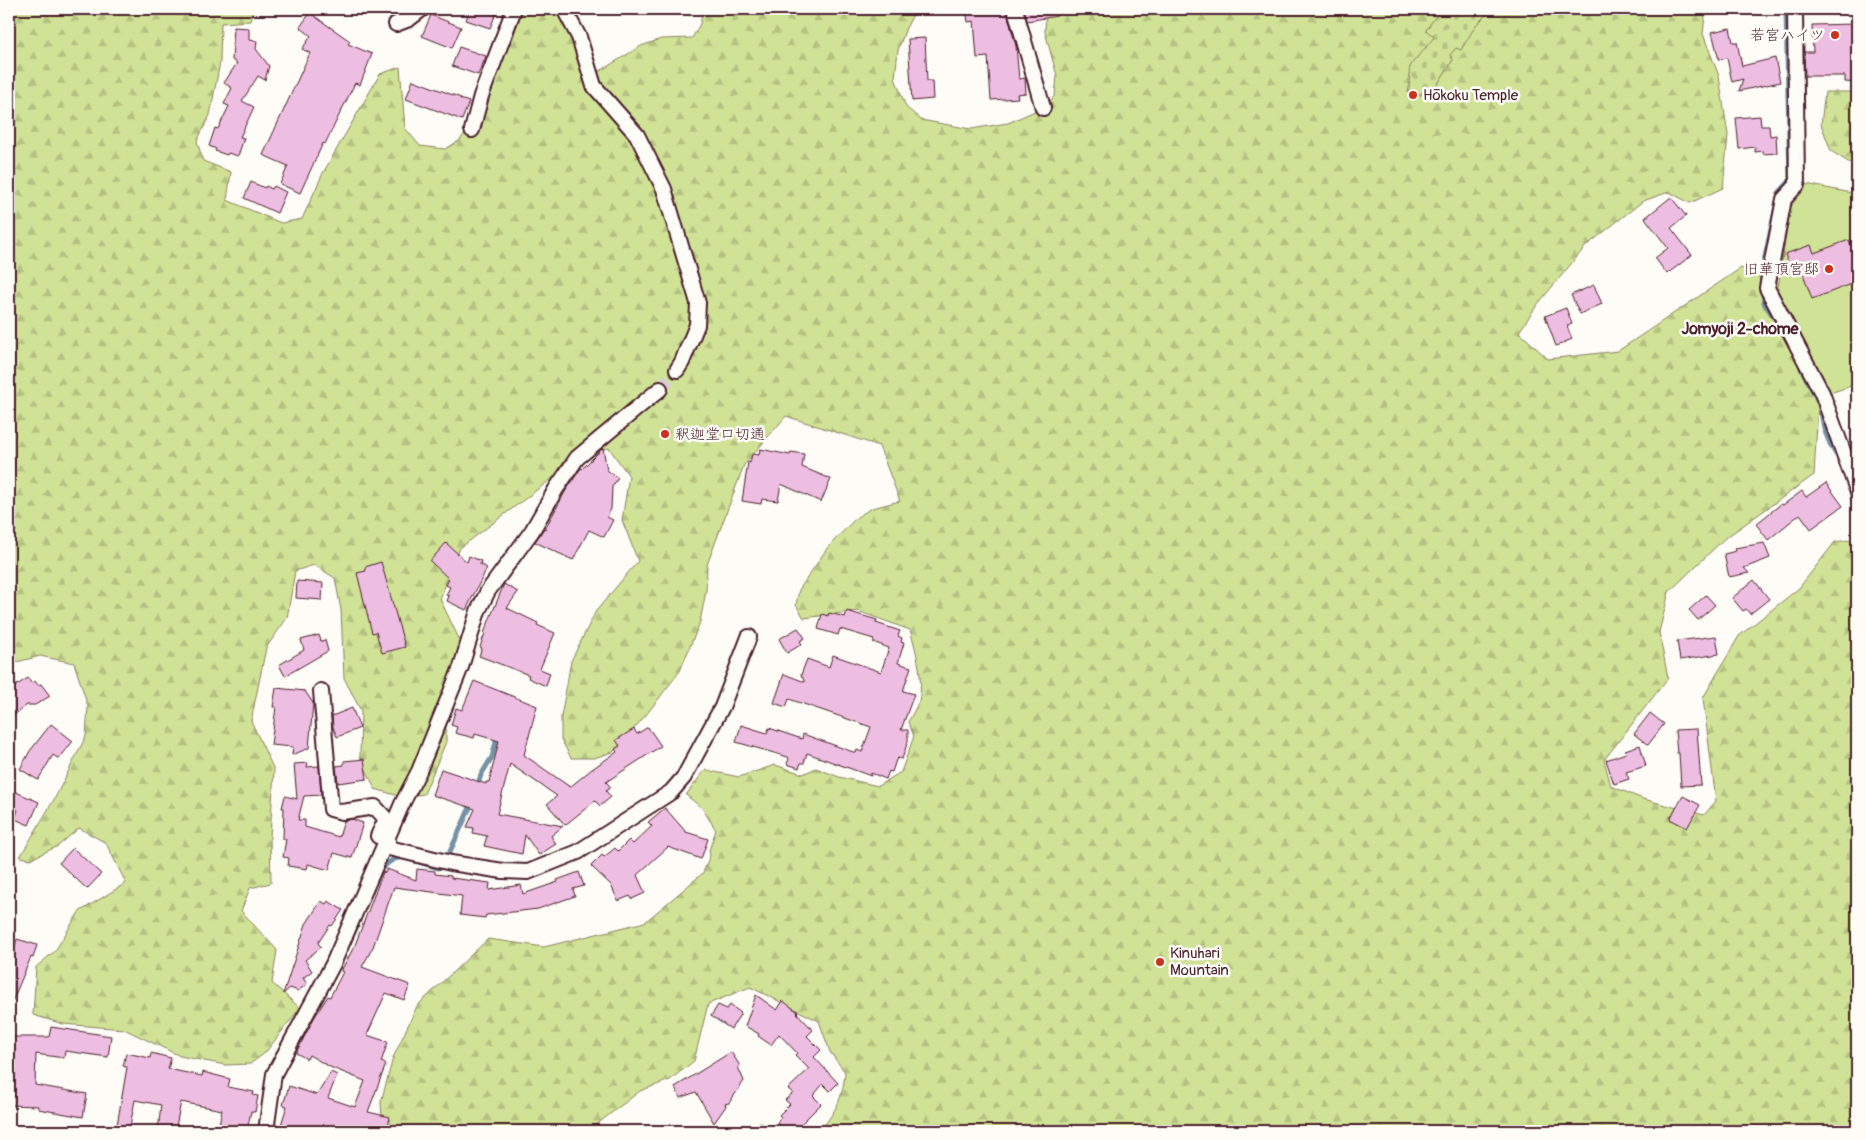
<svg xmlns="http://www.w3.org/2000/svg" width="1866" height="1140" viewBox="0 0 1866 1140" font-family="Pangolin,'Klee One',sans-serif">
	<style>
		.forest { fill: url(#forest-firs); stroke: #8d8060 }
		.cemetery { fill: url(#cemetery-stones); stroke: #8d8060 }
		.garden { fill: #d0e296; stroke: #8d8060 }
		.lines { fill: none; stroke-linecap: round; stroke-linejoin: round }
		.stream { stroke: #7691a4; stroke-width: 5 }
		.building { fill: #edbee1; stroke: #4a1f2b }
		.minor-tunnel { stroke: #d9d0ce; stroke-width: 14; stroke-dasharray: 14 7; stroke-linecap: butt }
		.minor-casing { stroke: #4a1f2b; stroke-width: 18 }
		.minor { stroke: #fdfcf7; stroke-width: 14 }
		.poi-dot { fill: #c8321e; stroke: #fdfcf7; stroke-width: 2 }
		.labels { text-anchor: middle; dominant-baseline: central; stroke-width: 5; stroke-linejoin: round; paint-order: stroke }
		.poi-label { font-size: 15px; fill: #4a1f2b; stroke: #fdfcf7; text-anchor: start }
		.neighbourhood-label { font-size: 16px; font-weight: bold; fill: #4a1f2b; stroke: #fdfcf7 }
	</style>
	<defs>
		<pattern id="forest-firs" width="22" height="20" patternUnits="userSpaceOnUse" patternTransform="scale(1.25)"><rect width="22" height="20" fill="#d0e296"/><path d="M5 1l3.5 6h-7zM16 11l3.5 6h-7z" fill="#b4c181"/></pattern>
		<pattern id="cemetery-stones" width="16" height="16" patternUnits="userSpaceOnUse" patternTransform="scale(1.25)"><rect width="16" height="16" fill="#d0e296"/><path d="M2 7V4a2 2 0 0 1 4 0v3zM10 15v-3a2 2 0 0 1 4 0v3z" fill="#b4c181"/></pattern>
	</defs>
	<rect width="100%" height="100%" fill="#fdfcf7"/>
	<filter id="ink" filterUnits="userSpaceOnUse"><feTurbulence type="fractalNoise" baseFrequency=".02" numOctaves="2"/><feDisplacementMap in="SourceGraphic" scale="10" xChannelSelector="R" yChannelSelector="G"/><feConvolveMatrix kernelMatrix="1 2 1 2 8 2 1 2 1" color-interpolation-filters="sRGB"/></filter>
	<g filter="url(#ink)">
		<g class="forest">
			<path d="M9,9H254L250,21L221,23L220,62L210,115L197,141L203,161L231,172L227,200L281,223L302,219L323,173L380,74L400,67L405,128L420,146L445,149L459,141L484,109L499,60L512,41L522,9H557L577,43V57L600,71L641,46L661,39L692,38L700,24L703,9H916L906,28L898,50L895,78L906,107L921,120L971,129L1008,123L1046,106L1055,95L1057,76L1045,32L1046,9H1726L1705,16L1703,34L1719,76L1728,135L1723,188L1690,203L1669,192L1643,201L1586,246L1537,305L1519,332L1548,359L1618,351L1741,268L1780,284L1810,361L1818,406L1814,475L1724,539L1669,592L1659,632L1668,678L1604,760L1611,786L1643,799L1704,815L1716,801L1703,698L1739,636L1799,588L1835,542L1857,539V1131H819C836,1112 843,1098 845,1072L830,1052L819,1021L750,987L708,1004L694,1061L670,1080L640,1091L588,1131H383L381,1102L393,1058L417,1006L488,939L544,947L645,922L703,873L710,855L709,850L716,830L702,808L686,795L705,770L739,777L775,765L803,774L816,768L839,777L878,786L901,772L914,736L908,722C912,715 916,708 919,701C924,681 916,649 910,630L858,611L804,618L796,605L799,590L828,547L857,517L872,508L900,501L879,446L786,416L744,465L707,565L706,591L700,622L680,671L646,715L613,752L594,758H571L561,739V717L571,661L596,611L638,561L622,520L629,476L609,448L573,455L558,474L460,548L440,599L462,645L446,689V742L424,794L402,797L375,789L360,757L361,711L344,678L341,610L335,578L314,565L295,571L287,618L266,648L251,721L274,770L270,837L271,883L250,888L241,911L277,950L272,983L300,1008L265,1053L250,1064L225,1065L180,1056L124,1029L63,1024L33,1015L36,967L55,951L79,912L126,883L106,843L79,828L58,846L31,859L20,857L56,796L86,736L88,706L74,663L40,656L9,664Z"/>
			<polygon points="1825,92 1857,92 1857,164 1848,162 1831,151 1821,124"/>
			<polygon points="760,1122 773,1131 741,1131"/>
		</g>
		<path class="cemetery" d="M1441,9H1492L1476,25L1461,50L1456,48L1450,55L1453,60L1435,88L1430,87L1417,96L1408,92C1411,83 1408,73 1410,67C1414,59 1428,46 1434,37L1426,30Z"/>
		<polygon class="garden" points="1806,184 1857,194 1857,384 1827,394 1777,295 1790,208"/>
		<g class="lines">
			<g class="stream">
				<polyline points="1778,323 1764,303 1761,275 1779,193 1790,181 1786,9"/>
				<polyline points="1801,368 1820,405 1824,429 1831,446 1840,461"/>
				<polyline points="1851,489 1857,521"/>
				<polyline points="477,787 481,775 492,757 498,735"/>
				<polyline points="419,862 438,868 448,856 472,803"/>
				<path d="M378,874C385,865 394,855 406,858"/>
				<polyline points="348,945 357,926"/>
			</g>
		</g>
		<g class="building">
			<polygon points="470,9 498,9 490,28 466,20"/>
			<polygon points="966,9 1006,9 1016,46 1019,79 1025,78 1026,93 1017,94 1018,98 991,100 988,57 977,58 974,21 968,22"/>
			<polygon points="1024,9 1056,9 1057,16 1027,21"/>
			<polygon points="310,13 350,41 348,44 372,54 360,85 355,83 325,144 323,143 300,193 280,184 288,166 263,155 310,53 302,49 311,36 300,27"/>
			<polygon points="431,15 461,27 452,48 422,36"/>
			<polygon points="1857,24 1857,83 1845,82 1845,76 1805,76 1804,52 1813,52 1812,25"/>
			<polygon points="234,27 249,28 249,40 257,41 256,49 269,66 265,80 258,76 242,101 254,107 240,137 244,138 238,156 228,153 227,155 215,151 216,149 209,146 215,128 218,129 229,106 224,104 232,88 224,83 237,63 232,60"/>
			<polygon points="1730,28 1733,42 1737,42 1742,66 1775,58 1780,82 1739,91 1743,79 1732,82 1727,58 1719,60 1712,32"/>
			<polygon points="925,38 927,81 932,81 933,99 912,101 908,39"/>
			<polygon points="459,47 486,56 478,75 452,66"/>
			<polygon points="413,80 461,98 460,99 469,102 462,120 406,99"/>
			<polygon points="1760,116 1761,126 1769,126 1770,136 1776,135 1777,153 1763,154 1763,151 1755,152 1755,147 1739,149 1736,118"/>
			<polygon points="251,182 265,188 266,186 272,189 274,186 286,192 277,213 244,198"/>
			<polygon points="1671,197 1686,216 1671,228 1692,255 1667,274 1655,258 1668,248 1645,218"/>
			<polygon points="1849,240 1857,262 1857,282 1812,299 1801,268 1791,271 1785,254 1811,245 1814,253"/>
			<polygon points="1594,285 1602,304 1580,314 1571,295"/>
			<polygon points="1566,308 1572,324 1567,326 1572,339 1556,346 1545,316"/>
			<polygon points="603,448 607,470 618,478 612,487 611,509 607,517 613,520 604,537 589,530 573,560 535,542 544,528 545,529 565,492 581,468 582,469"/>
			<polygon points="760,449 790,455 791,452 804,454 802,467 831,479 821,502 781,484 778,501 762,499 761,504 742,501 748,462 750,463 752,454 759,455"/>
			<polygon points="1826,483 1843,506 1811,529 1800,514 1768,540 1756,524 1781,504 1783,505 1802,491 1806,497"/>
			<polygon points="446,543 467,562 469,556 481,561 480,564 487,568 466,610 447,601 449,596 446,595 450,587 446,585 449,579 430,561"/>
			<polygon points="1764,543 1770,558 1744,568 1749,573 1729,577 1724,554 1736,551 1735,548"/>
			<polygon points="381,562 405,647 382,653 376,632 372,633 357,573 366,571 365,567"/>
			<polygon points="1754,580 1769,599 1750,614 1746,609 1743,611 1732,598"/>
			<polygon points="297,581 323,583 322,600 296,598"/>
			<polygon points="504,584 518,592 507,608 538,623 537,625 555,633 540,669 550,673 546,686 528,678 529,675 479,656 482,648 480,647 485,633 484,633"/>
			<polygon points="1706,595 1715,605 1698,620 1689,610"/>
			<polygon points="847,611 877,620 876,623 900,631 898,636 902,638 901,642 904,643 898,663 911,667 903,691 914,694 901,730 908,730 908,741 902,759 898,758 896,760 892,772 889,771 886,779 871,773 871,776 807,753 804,763 801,763 799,768 787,764 789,759 788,757 736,742 741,725 767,733 769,728 802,739 803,734 856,753 857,750 862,752 871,727 789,699 786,707 774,703 784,674 805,682 801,675 807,659 829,667 833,655 881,672 889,648 873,642 874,639 840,629 838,635 818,629 822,614 828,616 829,613 845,617"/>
			<polygon points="798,628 805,638 800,641 802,644 787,653 779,639"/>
			<polygon points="319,635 321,641 325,640 328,651 285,676 279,665 304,650 301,640"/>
			<polygon points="1716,636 1719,654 1680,660 1677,641"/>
			<polygon points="28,678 31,683 35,681 38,685 41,684 50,696 35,705 27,705 9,719 9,690"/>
			<polygon points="474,681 537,706 524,755 570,787 592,769 617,752 615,749 620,746 616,740 634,729 637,734 648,727 661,746 606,782 611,787 606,791 611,797 600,806 595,801 565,825 547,804 557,796 510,764 497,814 563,826 551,836 556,844 539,855 525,835 522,854 484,846 487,836 473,833 474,828 467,827 475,809 432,795 441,769 486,784 486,782 489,782 499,741 475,734 474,738 455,733 457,727 451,725 456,708 462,710"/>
			<polygon points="276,688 305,691 313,703 309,748 292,755 293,747 271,745 276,707 273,707"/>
			<polygon points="352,708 360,728 337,737 333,727 332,716"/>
			<polygon points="1650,713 1664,724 1648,745 1634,734"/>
			<polygon points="51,724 73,741 59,759 53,755 38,780 20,769 30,751"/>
			<polygon points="1697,729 1701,785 1681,786 1679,753 1677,753 1675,730"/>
			<polygon points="1640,745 1646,766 1626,772 1629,779 1614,784 1606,760 1626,753 1625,750"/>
			<polygon points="364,759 367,779 338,783 336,766 344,765 344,761"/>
			<polygon points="308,763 307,767 319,766 321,795 304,796 298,820 305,820 305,827 339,837 344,821 352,819 363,823 352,858 334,853 329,870 308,864 307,869 288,866 289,858 283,857 286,839 283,839 284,808 282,808 285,796 297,799 294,764"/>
			<polygon points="9,789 39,802 29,825 15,819 18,810 9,806"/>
			<polygon points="1683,796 1700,805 1687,828 1670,819"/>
			<polygon points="665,808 686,832 708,839 701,859 668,847 637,875 645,893 632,899 630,896 618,901 611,885 591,866 602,855 604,857 615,848 618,851 629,840 633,844 652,826 648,822"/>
			<polygon points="73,848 101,874 87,889 59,863"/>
			<polygon points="387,869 416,880 417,869 435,871 435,874 451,876 451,878 490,883 489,890 521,885 523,894 558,882 557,880 579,872 584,886 573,889 575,896 538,909 486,915 485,918 460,915 462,896 394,887 373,947 362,967 410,985 404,1000 386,993 367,1035 388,1042 381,1062 386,1064 368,1112 390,1117 387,1131 279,1131 287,1106 283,1105 289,1086 317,1095 331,1072 337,1075 328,1098 355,1107 365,1081 330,1067 309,1055 307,1059 296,1053 314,1018 328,996 330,997 343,972 341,971 355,945 383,872 385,873"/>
			<polygon points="321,901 326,904 328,901 343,910 332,926 330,925 318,943 321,947 305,960 312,971 303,978 307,984 298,991 290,988 283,994 306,924"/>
			<polygon points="17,939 37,945 33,958 31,957 12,1002 12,963 10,963"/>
			<polygon points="756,995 777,1010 783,1001 798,1012 797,1013 813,1030 807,1036 821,1050 814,1057 838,1083 830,1091 823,1084 813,1096 821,1104 801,1124 809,1131 786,1131 777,1123 781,1117 779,1115 790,1104 785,1100 793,1093 788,1089 809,1069 795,1055 797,1053 779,1034 771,1045 758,1036 759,1034 745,1026"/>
			<polygon points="718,1005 727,1009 730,1005 741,1013 731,1029 711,1016"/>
			<polygon points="51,1027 111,1036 108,1057 65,1051 64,1058 36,1054 35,1085 87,1094 83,1117 38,1109 38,1106 9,1105 9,1074 12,1074 12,1037 49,1037"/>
			<polygon points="731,1052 740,1066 738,1067 744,1081 729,1103 725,1104 726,1106 714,1123 696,1092 680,1098 675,1087"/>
			<polygon points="126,1053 150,1058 151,1053 171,1058 168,1069 202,1076 203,1072 230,1079 228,1087 254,1092 253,1095 258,1096 255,1112 251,1111 247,1131 229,1131 218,1129 222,1110 181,1102 175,1131 158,1131 161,1105 135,1100 129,1131 116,1131 127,1067 123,1066"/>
		</g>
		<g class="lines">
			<polyline class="minor-tunnel" points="660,389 677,370"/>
			<g class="minor-casing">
				<g id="minor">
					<polyline points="564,9 579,37 594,86 637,135 664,189 698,303 697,325 682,362 677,370"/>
					<polyline points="1015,9 1043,108"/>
					<polyline points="1795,9 1797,185 1784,199 1767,288 1822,393 1857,490"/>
					<polyline points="396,24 409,19 422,9"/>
					<polyline points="472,130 481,96 514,9"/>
					<polyline points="321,691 331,809 342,812 375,807 386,819 378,836 388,840"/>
					<polyline points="385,847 451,863 503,871 528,872 578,852 671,792 684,777 722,707 749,637"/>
					<polyline points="266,1131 274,1074 333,964 402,804 419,771 461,667 478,611 488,591 532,531 556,489 577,458 660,389"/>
				</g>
			</g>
			<use href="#minor" class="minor"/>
		</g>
	</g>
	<g class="poi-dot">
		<circle cx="1835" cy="35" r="5"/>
		<circle cx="1413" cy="95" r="5"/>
		<circle cx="1829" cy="269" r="5"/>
		<circle cx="665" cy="434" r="5"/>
		<circle cx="1160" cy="962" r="5"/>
	</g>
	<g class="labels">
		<g class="poi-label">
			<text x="1825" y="35" text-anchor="end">若宮ハイツ</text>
			<text x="1423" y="95">Hōkoku Temple</text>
			<text x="1819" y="269" text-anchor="end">旧華頂宮邸</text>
			<text x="675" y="434">釈迦堂口切通</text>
			<text x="1170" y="953">Kinuhari<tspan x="1170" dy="17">Mountain</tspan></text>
		</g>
		<g class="neighbourhood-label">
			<text x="1740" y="329">Jomyoji 2-chome</text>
		</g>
	</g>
	<rect width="1866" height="1140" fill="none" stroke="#fdfcf7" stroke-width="30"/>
	<rect x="15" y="15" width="1836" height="1110" fill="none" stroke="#4a1f2b" stroke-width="2" filter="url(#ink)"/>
</svg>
